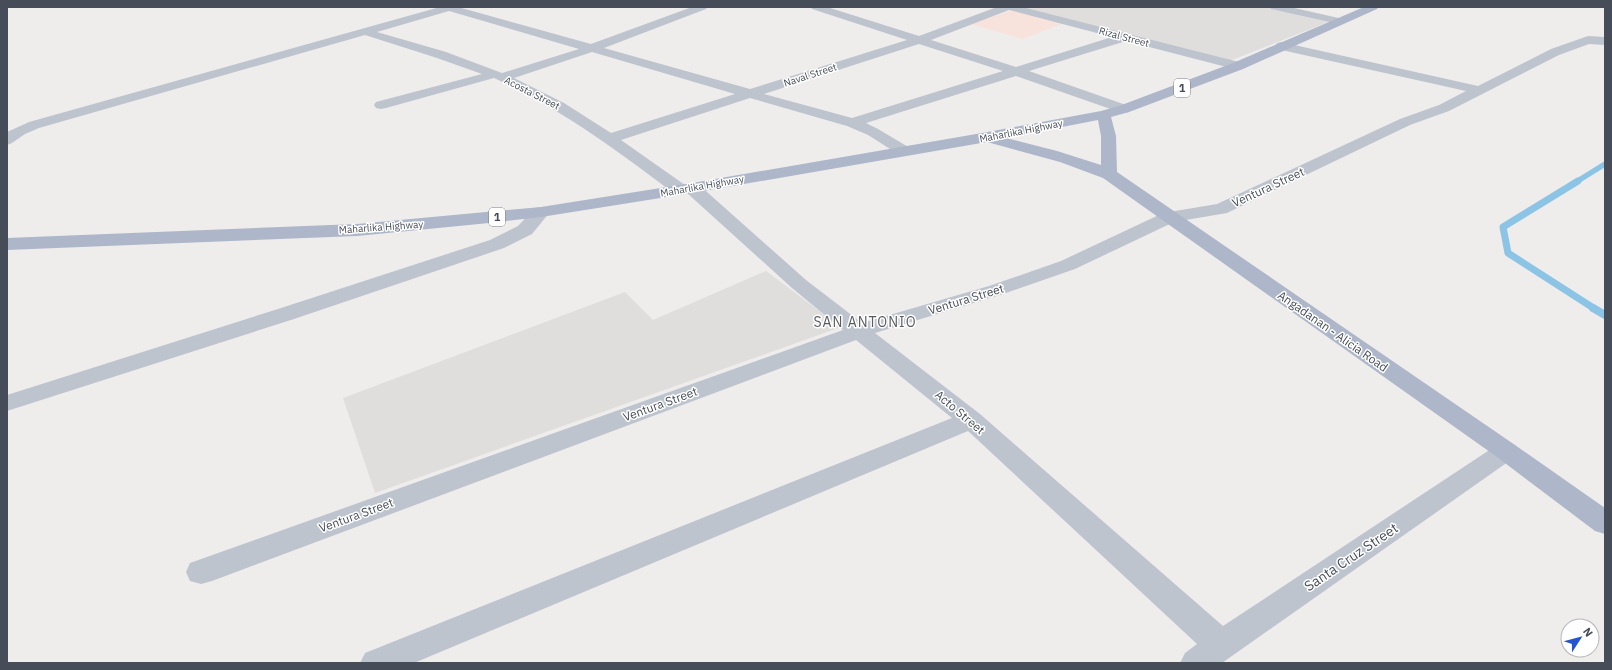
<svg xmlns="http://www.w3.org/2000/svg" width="1612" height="670" viewBox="0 0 1612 670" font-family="'IBM Plex Sans',sans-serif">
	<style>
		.education { fill: #e0dedd }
		.medical { fill: #f8e3dc }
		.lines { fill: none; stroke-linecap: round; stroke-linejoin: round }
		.stream-far2 { stroke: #8cc4e5; stroke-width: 5.5 }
		.stream-far1 { stroke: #8cc4e5; stroke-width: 7 }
		.stream { stroke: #8cc4e5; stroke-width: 8 }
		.minor { fill: #bec4ce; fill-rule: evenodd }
		.major { fill: #adb7c9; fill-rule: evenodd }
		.labels { text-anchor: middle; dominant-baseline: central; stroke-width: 3; stroke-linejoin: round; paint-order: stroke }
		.far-street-label { font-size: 10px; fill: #464c58; stroke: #fff }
		.shield { fill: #fff; stroke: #7e828a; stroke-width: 1 }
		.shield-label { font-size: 11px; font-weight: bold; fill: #464c58 }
		.street-label { font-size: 12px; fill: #464c58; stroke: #fff }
		.quarter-label { font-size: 14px; letter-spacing: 1px; fill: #595b60; stroke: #fff }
		.near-street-label { font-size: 14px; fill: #464c58; stroke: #fff }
	</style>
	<rect width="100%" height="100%" fill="#efecec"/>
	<g class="education">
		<polygon points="1020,7 1270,7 1331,21 1227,62"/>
		<polygon points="766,271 841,327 375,493 343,398 625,292 653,320"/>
	</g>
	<polygon class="medical" points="1013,10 1067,22 1023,39 970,24"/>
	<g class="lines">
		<polyline class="stream-far2" points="1576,182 1605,164"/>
		<polyline class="stream-far1" points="1578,181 1503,227 1508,253 1595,309"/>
		<polyline class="stream" points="1593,308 1605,315"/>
		<g class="minor">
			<path d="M440,7H458L591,44L692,7H707L706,9L604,48L750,89L907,40L812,9L811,7H827L919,36L997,7H1022L1243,63L1244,66L1243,69L1238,70L1126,41L1029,71L1129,106L1131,109L1129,112L1124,113L1119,112L1016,76L866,123L878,129L910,148L912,151L910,154L904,156L898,154L868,135L847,126L750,98L621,140L685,185L692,183L698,184L806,280L862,323L989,286L1061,261L1163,213L1217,204L1400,119L1439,105L1466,91L1277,49L1275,46L1277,43L1281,42L1478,86L1551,49L1588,36L1605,37V45L1589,44L1559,55L1449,111L1410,125L1227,213L1174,222L1075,269L1003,294L875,333L980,414L1223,626L1497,445L1506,442L1515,445L1519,451L1515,457L1222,663H1180L1185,653L1197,644L968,431L414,663H360L365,653L952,418L856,340L212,581L201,584L190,581L186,572L190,563L843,330L792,288L687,193L681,195L675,194C617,151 560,108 494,78L386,108L381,109L376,108L374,105L376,102L482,74L437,58L365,35L39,128L25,134L12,143L7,145V132L29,122ZM1009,10L1112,37L1016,67L931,40ZM449,11L579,49L502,73L446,52L377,32ZM919,44L1003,71L852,118L764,94ZM592,52L735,94L611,133L564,103L514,78Z"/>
			<polygon points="1270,7 1290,7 1343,19 1345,21 1343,23 1339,24 1271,9"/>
			<polygon points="541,207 547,208 550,212 532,234 504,248 294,319 7,411 7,395 278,309 490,240 518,226 535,208"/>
		</g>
		<path class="major" d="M1364,7H1378L1377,9L1243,69L1129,112L1111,117L1116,136L1117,172L1515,445L1605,508V534L1595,531L1497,457L1103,178L1060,162L987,142L692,193L541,217L489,223L357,236L7,250V238L357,224L541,207L692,183L982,133L1101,111L1119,106L1233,63ZM1098,120L1101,136V165L1057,151L1006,138Z"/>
	</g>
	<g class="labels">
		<g class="far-street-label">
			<text transform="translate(1124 37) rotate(15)">Rizal Street</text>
			<text transform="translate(810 75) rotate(-18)">Naval Street</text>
			<text transform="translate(532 93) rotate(27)">Acosta Street</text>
			<text transform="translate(1021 131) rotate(-11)">Maharlika Highway</text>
			<text transform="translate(702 186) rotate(-10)">Maharlika Highway</text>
			<text transform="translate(381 227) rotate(-4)">Maharlika Highway</text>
		</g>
		<g class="shield">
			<rect x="1174" y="79" width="16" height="18" rx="3"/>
			<rect x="489" y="208" width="16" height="18" rx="3"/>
		</g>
		<g class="shield-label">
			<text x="1182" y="88">1</text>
			<text x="497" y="217">1</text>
		</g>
		<g class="street-label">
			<text transform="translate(1268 187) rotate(-25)">Ventura Street</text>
			<text transform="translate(966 299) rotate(-17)">Ventura Street</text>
			<text transform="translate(1333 331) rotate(35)">Angadanan - Alicia Road</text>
			<text transform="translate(660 404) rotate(-20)">Ventura Street</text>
			<text transform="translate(960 412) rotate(40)">Acto Street</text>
			<text transform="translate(356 515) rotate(-20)">Ventura Street</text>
		</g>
		<g class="quarter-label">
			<text x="865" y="322">SAN ANTONIO</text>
		</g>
		<g class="near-street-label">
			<text transform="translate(1351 557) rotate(-34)">Santa Cruz Street</text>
		</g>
	</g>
	<rect width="1612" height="670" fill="none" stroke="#464c58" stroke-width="16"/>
	<g transform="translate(1580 638) rotate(54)"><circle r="19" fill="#ffffff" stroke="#b5b7bc"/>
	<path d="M0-3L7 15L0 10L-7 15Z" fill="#2554cf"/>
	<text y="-6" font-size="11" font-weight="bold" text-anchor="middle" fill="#464c58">N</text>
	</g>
</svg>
